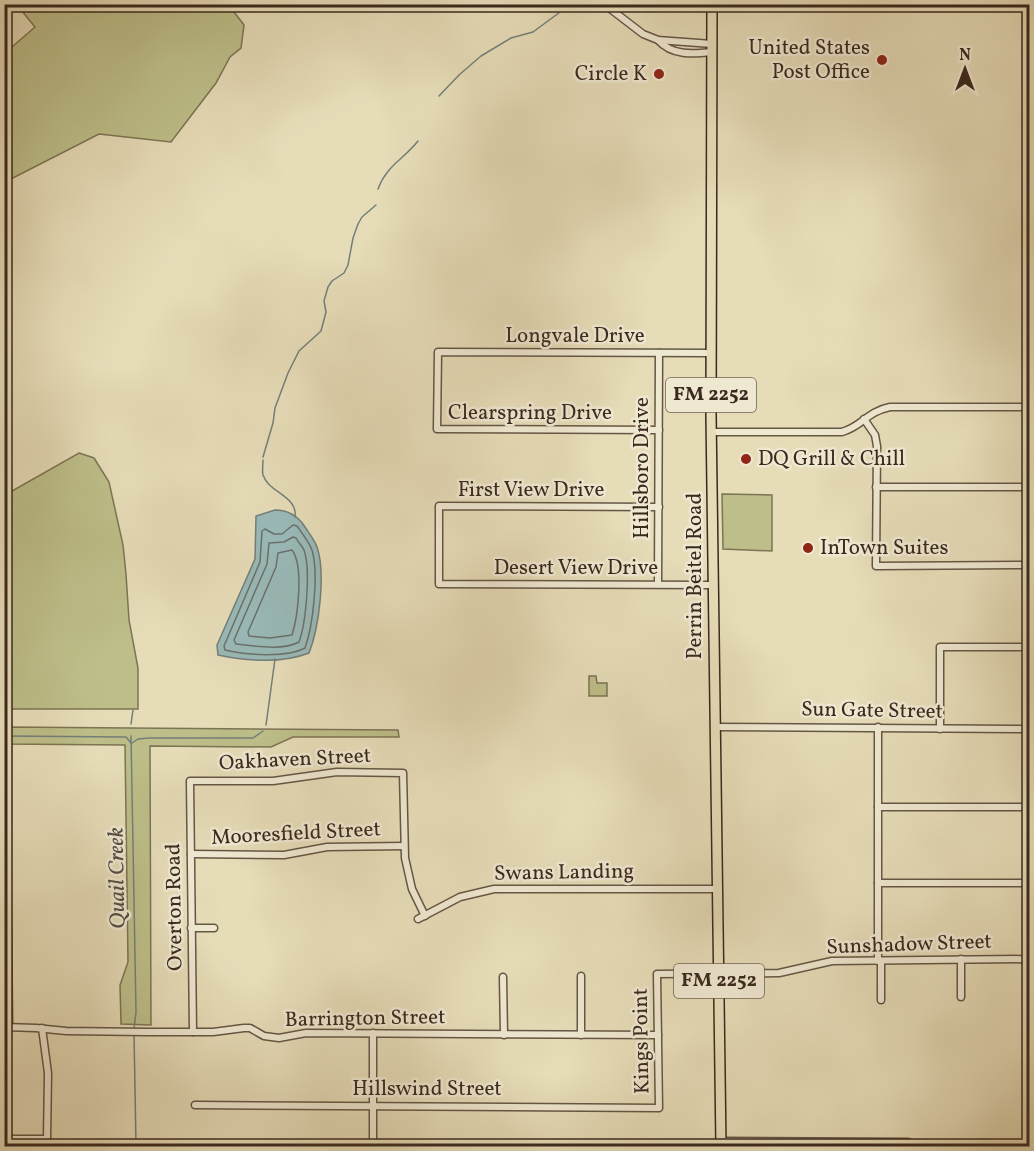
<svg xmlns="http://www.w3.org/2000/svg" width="1034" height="1151" viewBox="0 0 1034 1151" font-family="Vollkorn,serif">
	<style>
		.green { fill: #bdbe89; stroke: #7c7454; stroke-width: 1.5 }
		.water { fill: #99b9b8; stroke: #737f7a; stroke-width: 1.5 }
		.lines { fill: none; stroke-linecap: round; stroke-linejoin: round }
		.shore { stroke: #6a716b; stroke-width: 1.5 }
		.stream { stroke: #737f7a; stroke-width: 1.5 }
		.minor-casing { stroke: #655644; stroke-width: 9 }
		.primary-casing { stroke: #3a291e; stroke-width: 12 }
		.minor { stroke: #efe8d1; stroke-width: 6 }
		.primary { stroke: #e6dcb8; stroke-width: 9 }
		.poi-dot { fill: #8f2418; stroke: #efe8d1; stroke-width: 2 }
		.labels { text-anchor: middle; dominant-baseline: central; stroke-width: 5; stroke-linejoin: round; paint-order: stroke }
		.shield { fill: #efe8d1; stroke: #706254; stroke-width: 1.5 }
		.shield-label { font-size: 20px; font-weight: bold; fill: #3a291e }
		.poi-label { font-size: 21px; fill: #3a291e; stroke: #efe8d1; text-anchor: end }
		.street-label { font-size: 21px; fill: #3a291e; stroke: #efe8d1 }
		.water-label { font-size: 22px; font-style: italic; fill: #524d44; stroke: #efe8d1 }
	</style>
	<rect width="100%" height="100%" fill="#e6dcb8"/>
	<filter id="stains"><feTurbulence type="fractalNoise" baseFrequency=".00333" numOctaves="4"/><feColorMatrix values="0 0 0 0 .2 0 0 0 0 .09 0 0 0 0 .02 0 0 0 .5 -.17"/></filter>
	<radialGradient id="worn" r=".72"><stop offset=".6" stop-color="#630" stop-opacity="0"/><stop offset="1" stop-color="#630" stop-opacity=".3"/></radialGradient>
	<g class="green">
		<polygon points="228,4 244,25 241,48 230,57 216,83 171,142 99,134 5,182 5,53 35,27 17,5"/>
		<polygon points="79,453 94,458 109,482 123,545 126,574 129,620 138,668 138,709 5,709 5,495"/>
		<polygon points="722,494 772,495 772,551 723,549"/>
		<polygon points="589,676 596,676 597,683 607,683 607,696 589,696"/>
		<polygon points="5,727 398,730 399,737 293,737 271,747 150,746 151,1025 121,1024 120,985 128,962 125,745 5,744"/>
	</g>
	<path class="water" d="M275,510C289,510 298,516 305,527C309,533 315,541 317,547C326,573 319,628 309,653C281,664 247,661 218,655L217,645L255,559L256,516Z"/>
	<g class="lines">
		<g class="shore">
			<path d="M293,525L297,526C302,533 309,542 312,550C319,573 313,626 305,648C287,658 245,655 225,650L224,646L260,562L262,531L265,529L274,534H282Z"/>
			<path d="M293,537L296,538C298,542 302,546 304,550C311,569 306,623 299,642C283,651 254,646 236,644L234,640L267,564L269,543L284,542Z"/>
			<path d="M292,550C304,566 298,616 292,635L270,638L249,636L248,632L276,567L278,553Z"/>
		</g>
		<g class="stream">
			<polyline points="439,96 459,75 481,56 511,38 533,32 571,4"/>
			<path d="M378,189C387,165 404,159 418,141"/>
			<polyline points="263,457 273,423 275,408 288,373 299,351 321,331 326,312 324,301 328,287 332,281 344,273 348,265 353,238 358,224 362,217 376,205"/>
			<path d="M263,460C263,465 262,471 263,475C269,493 298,496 295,517"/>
			<polyline points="131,724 133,710"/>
			<polyline points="266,725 275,659"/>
			<polyline points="4,736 126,737 131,743"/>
			<polyline points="131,736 136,1012 134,1029"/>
			<polyline points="132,743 138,739 149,738 253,738 263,731"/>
			<polyline points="134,1033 136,1146"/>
		</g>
		<g class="minor-casing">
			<g id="minor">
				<polyline points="604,4 643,34 658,40 712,44"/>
				<path d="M658,40C672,56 693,54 712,52"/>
				<polyline points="864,419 875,435 877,446 876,566 1030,565"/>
				<polyline points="659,430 437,429 438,352 711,353"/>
				<path d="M712,432H842C863,426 866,412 890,407H1030"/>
				<polyline points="876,487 1030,487"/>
				<polyline points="659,507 439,506 439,584 713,585"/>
				<polyline points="658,584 659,353"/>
				<polyline points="715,727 1030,729"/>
				<polyline points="940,729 940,647 1030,647"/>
				<polyline points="878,807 1030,807"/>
				<polyline points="4,834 7,842 9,1027"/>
				<polyline points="191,854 284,855 327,847 404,846"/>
				<polyline points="878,883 1030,883"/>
				<polyline points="418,919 460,897 494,889 718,889"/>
				<polyline points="191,928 214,928"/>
				<polyline points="878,961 878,727"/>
				<polyline points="881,961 881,1000"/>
				<polyline points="503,977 504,1035"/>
				<polyline points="961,997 961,959"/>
				<polyline points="4,1027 36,1028 66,1031 147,1032 213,1032 244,1028 250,1028 264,1036 279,1038 306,1033 658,1035"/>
				<polyline points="193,1032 190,781 273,781 337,772 403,773 405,858 412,889 425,916"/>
				<polyline points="581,1035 581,976"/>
				<polyline points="195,1105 659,1108 657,974 779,973 832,961 1030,959"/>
				<polyline points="4,1139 47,1139 48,1073 42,1028"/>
				<polyline points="721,1141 908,1142 918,1146"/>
				<polyline points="373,1146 373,1033"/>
			</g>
		</g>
		<g class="primary-casing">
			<polyline id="primary" points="712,4 711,415 721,1146"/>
		</g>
		<use href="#minor" class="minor"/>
		<use href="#primary" class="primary"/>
	</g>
	<g class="poi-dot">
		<circle cx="882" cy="60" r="6"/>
		<circle cx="659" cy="74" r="6"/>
		<circle cx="746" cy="459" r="6"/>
		<circle cx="808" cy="548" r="6"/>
	</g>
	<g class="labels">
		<g class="shield">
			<rect x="666" y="378" width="90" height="34" rx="4.5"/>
			<rect x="674" y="964" width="90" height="34" rx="4.5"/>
		</g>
		<g class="shield-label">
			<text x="711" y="395">FM 2252</text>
			<text x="719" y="981">FM 2252</text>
		</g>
		<g class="poi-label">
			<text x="870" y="48">United States<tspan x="870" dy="24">Post Office</tspan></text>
			<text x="647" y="74">Circle K</text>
			<text x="758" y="459" text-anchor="start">DQ Grill &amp; Chill</text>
			<text x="820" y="548" text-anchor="start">InTown Suites</text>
		</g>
		<g class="street-label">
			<text x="575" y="336">Longvale Drive</text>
			<text x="530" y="413">Clearspring Drive</text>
			<text transform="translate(642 468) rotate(-90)">Hillsboro Drive</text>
			<text x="531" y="490">First View Drive</text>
			<text x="576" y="568">Desert View Drive</text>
			<text transform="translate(695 576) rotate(-90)">Perrin Beitel Road</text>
			<text transform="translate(872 711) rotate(1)">Sun Gate Street</text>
			<text transform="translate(295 760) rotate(-3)">Oakhaven Street</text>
			<text transform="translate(296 834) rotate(-3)">Mooresfield Street</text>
			<text transform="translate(564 873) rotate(-1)">Swans Landing</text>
			<text transform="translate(175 907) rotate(-91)">Overton Road</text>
			<text transform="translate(909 945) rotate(-2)">Sunshadow Street</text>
			<text transform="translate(365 1019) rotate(-1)">Barrington Street</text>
			<text transform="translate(642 1041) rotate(-91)">Kings Point</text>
			<text x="427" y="1089">Hillswind Street</text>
		</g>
		<g class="water-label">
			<text transform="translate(118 878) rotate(-91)">Quail Creek</text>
		</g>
	</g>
	<rect width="1034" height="1151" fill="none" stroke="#e6dcb8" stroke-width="24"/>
	<rect x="6" y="6" width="1022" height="1139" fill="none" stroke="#3a291e" stroke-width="3"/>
	<rect x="12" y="12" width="1010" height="1127" fill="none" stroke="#3a291e" stroke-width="1.5"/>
	<g transform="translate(965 69)" stroke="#efe8d1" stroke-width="4.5" paint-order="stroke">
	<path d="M0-4.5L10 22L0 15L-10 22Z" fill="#3a291e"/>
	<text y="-9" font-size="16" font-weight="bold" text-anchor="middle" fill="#3a291e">N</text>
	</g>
	<rect width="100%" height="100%" filter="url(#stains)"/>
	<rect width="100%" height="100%" fill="url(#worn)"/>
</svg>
